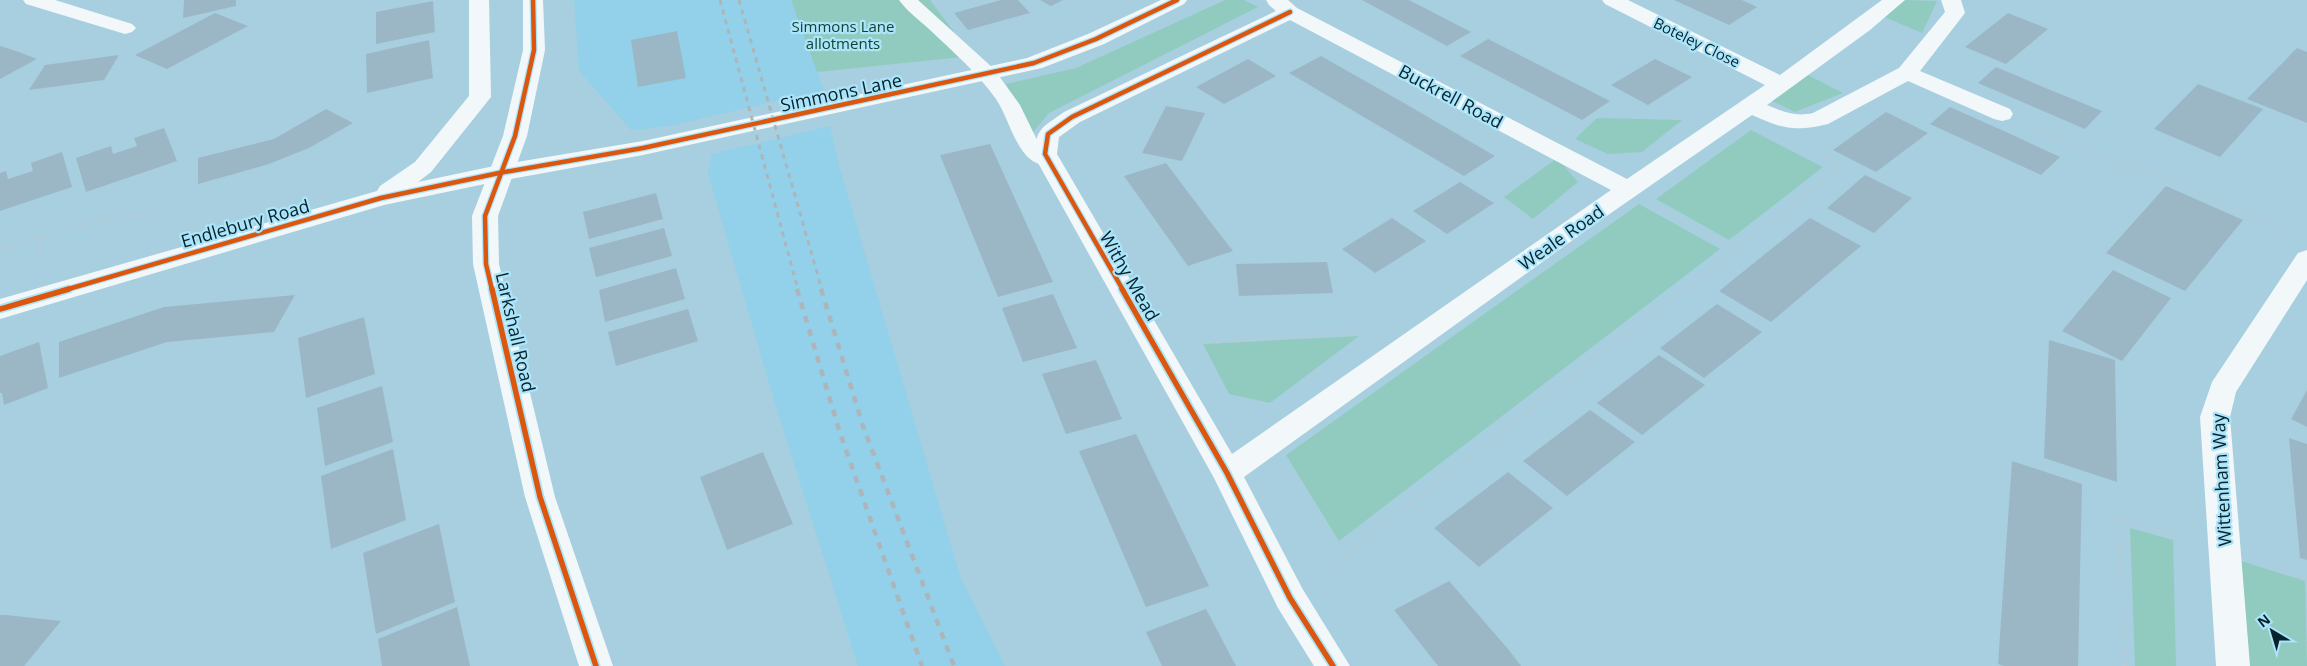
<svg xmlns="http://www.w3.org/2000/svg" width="2307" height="666" viewBox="0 0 2307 666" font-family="'Open Sans',sans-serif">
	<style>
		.built { fill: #92d1e9 }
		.green { fill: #91cbc0 }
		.building { fill: #9bb7c6 }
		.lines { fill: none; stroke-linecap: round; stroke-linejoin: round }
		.path-far1 { stroke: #bdcacf; stroke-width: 2.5; stroke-dasharray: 1 3; stroke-linecap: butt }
		.path { stroke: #bdcacf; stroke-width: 4; stroke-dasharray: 1 4.5; stroke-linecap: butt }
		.lane { fill: #f2f8fa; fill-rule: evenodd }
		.street { fill: #f2f8fa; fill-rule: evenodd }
		.secondary { fill: #f2f8fa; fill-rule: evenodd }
		.rail-far1 { stroke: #acb6ba; stroke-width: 3; stroke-dasharray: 5 5; stroke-linecap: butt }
		.rail { stroke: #acb6ba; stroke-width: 4.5; stroke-dasharray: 7 7; stroke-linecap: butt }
		.cycleway-far1-casing { stroke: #ace4fa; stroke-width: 7 }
		.cycleway-casing { stroke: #ace4fa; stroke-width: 9 }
		.cycleway-far1 { stroke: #dd560e; stroke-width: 4.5 }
		.cycleway { stroke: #dd560e; stroke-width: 5.5 }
		.labels { text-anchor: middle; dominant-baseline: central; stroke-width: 4.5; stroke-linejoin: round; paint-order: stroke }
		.far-park-label { font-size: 15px; fill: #124330; stroke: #ace4fa }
		.far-street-label { font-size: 15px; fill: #04232d; stroke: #ace4fa }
		.street-label { font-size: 18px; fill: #04232d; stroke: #ace4fa }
	</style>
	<rect width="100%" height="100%" fill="#a8cfdf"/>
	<g class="built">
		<polygon points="574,0 791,0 824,90 670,126 631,130 579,71"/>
		<polygon points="830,126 840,169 960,576 1005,666 858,666 777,410 708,174 712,154"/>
	</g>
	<g class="green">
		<polygon points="791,0 930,0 972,56 817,72"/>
		<polygon points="1225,0 1244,0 1258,7 1049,113 1029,137 1006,84 1076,68"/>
		<polygon points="1903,0 1937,1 1922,33 1882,16"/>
		<polygon points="1808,75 1843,93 1795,112 1772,101"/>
		<polygon points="1597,118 1682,120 1642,152 1608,154 1575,139"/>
		<polygon points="1751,130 1823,167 1729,240 1656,199"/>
		<polygon points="1557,158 1578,182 1533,219 1504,197"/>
		<polygon points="1639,204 1720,249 1339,541 1286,455"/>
		<polygon points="1359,336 1270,403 1229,394 1203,344"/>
		<polygon points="2130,528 2173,540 2176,666 2135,666"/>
		<polygon points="2241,561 2305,581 2307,666 2250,666"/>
	</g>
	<g class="building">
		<polygon points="184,0 236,0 236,6 183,18"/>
		<polygon points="1001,0 1018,0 1030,13 968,30 954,13"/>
		<polygon points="1040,0 1063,0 1051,6"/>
		<polygon points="1362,0 1409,0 1471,32 1447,46"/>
		<polygon points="1674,0 1742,0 1757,7 1729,25"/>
		<polygon points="433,1 435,32 376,44 376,12"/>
		<polygon points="215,13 248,26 167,69 135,55"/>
		<polygon points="2008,13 2048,29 2006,64 1965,47"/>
		<polygon points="677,31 686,78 638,87 631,40"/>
		<polygon points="1488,39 1547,69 1610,101 1582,120 1460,56"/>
		<polygon points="429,40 433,78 367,93 366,54"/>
		<polygon points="0,46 16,51 37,59 0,79"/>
		<polygon points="2297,48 2307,52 2307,123 2247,99"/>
		<polygon points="119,55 104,80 29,90 45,65"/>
		<polygon points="1321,56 1404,103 1495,156 1464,176 1289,73"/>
		<polygon points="1248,59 1276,76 1224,104 1196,87"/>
		<polygon points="1655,59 1692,77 1648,105 1611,85"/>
		<polygon points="1996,67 2048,89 2102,111 2085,129 1978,83"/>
		<polygon points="2198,84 2263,109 2220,157 2154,129"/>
		<polygon points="1166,106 1205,113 1182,161 1142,153"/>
		<polygon points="1950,107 2004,131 2060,157 2041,175 1930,124"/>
		<polygon points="326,109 353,123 309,148 269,164 198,184 198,158 274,139"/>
		<polygon points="1886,112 1928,133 1876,172 1833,150"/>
		<polygon points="164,128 177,161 86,192 76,158 111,146 113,154 137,146 134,138"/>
		<polygon points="990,144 1053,282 998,297 940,155"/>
		<polygon points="62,152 72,187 0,211 0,173 6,171 8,179 33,171 31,163"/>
		<polygon points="1166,163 1215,228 1233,251 1188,266 1124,176"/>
		<polygon points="1865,175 1912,198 1874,233 1827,208"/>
		<polygon points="1460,182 1494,203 1447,234 1413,211"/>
		<polygon points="2166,186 2243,220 2185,291 2106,253"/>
		<polygon points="656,193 663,219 589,239 583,212"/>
		<polygon points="1392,218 1426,241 1375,273 1342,249"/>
		<polygon points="1810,218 1861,246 1771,322 1719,291"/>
		<polygon points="664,228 672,256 596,277 589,248"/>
		<polygon points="1327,262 1333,293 1239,296 1236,264"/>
		<polygon points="676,268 685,299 605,322 599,290"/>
		<polygon points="2113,270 2171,298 2122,361 2062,331"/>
		<polygon points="1053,294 1077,348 1023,362 1002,308"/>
		<polygon points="295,295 274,332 167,342 59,378 59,342 164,307"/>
		<polygon points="1717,304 1762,332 1704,378 1660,348"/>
		<polygon points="688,309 698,341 616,366 608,332"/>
		<polygon points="364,317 375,374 306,398 298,338"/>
		<polygon points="2049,340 2115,360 2117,482 2044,458"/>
		<polygon points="39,342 48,388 4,405 2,393 0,393 0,356"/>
		<polygon points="1659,355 1705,385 1642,435 1597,403"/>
		<polygon points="1096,360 1122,419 1066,434 1042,374"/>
		<polygon points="382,386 393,442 325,466 317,408"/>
		<polygon points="2307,390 2307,427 2291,419"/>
		<polygon points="1590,410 1635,442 1567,496 1523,461"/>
		<polygon points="1136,434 1209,586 1146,607 1079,451"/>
		<polygon points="2289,438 2307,444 2307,560 2300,558"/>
		<polygon points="393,449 406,520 331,549 321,476"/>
		<polygon points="763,452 793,524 727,550 700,477"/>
		<polygon points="2012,461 2082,484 2078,666 2004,666 1998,664"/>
		<polygon points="1508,472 1553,508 1479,567 1434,528"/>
		<polygon points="439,524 455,602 376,634 363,553"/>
		<polygon points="1449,581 1508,649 1521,666 1438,666 1394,610"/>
		<polygon points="457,607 470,666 382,666 378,639"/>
		<polygon points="1206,609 1236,666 1162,666 1146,632"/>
		<polygon points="0,615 6,615 61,621 24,666 0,666"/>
	</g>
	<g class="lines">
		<g class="path-far1">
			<polyline points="2032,128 2121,166 2130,164 2282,230 2289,231"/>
			<polyline points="1662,208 1734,249"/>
			<polyline points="38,238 44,257 50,260"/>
			<path d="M0,250C58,232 118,206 179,222"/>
			<polyline points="1684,290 1842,166 1815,152"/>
		</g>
		<g class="path">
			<polyline points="1194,343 1362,333"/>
			<polyline points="2265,564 2307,579"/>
			<polyline points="1322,573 1685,289"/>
			<polyline points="2125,666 2119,519 2183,537"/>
		</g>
		<path class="lane" d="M899,0H918L994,69L1020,105L1038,142L1057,159L1054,164C1019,173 1011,120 996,99C977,72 953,52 929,29C919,20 907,11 899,0Z"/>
		<g class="street">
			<polygon points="23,0 55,0 132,24 136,28 132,32 125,34 26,4"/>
			<polygon points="469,0 489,0 491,97 431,172 418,182 499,165 643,141 1027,58 1088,34 1161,0 1187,0 1184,4 1104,44 1042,68 643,155 499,181 384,205 0,319 0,299 377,191 380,186 415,162 469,96"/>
			<path d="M1266,0H1288L1297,8L1627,179L1765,85L1605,4L1602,0H1628L1780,75L1882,0H1905L1870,30L1767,105C1784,112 1795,117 1813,113L1899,68L1945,12L1941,0H1961L1965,13L1920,71L2010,109L2013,114L2010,119L2002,121L1994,119L1908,81L1828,124C1794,132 1783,129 1752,115L1588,229L1244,477L1302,588L1350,666H1314L1278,608L1214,478L1033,154C1038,126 1042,128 1064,112L1276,11L1269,5ZM1290,20L1611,190L1232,454L1057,154L1059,137L1080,122Z"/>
			<polygon points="2307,250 2307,280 2236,392 2230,417 2250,666 2216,666 2200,417 2212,382 2298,253"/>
		</g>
		<polygon class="secondary" points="523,0 543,0 545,50 527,136 498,216 499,264 555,497 613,666 579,666 525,497 473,264 472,216 503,136 523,50"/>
		<g class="rail-far1">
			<polyline points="720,0 798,290"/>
			<polyline points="739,0 822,290"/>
		</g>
		<g class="rail">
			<polyline points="797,289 840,433 922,666"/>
			<polyline points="821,289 863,426 954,666"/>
		</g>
		<g class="cycleway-far1-casing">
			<g id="cycleway-far1">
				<polyline points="65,290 381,198 499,173 643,148 1034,63 1096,39 1177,0"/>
				<polyline points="492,290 486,264 485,216 515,136 534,50 533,0"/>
				<polyline points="1123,290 1045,154 1048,134 1072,117 1290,12"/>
			</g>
		</g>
		<g class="cycleway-casing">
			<g id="cycleway">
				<polyline points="492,289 540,497 596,666"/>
				<polyline points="1122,289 1227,473 1290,598 1333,666"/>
				<polyline points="0,309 69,289"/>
			</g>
		</g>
		<use href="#cycleway-far1" class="cycleway-far1"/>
		<use href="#cycleway" class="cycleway"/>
	</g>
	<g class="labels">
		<g class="far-park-label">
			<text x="843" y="26">Simmons Lane<tspan x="843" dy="17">allotments</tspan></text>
		</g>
		<g class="far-street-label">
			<text transform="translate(1697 42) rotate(26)">Boteley Close</text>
		</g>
		<g class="street-label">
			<text transform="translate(841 92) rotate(-12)">Simmons Lane</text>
			<text transform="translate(1451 96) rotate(28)">Buckrell Road</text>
			<text transform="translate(245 223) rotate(-16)">Endlebury Road</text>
			<text transform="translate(1561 237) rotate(-35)">Weale Road</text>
			<text transform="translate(1130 276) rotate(60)">Withy Mead</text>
			<text transform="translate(516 332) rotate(77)">Larkshall Road</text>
			<text transform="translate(2221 480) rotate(-93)">Wittenham Way</text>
		</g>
	</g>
	<g transform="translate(2272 631) rotate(322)" stroke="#ace4fa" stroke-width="4" paint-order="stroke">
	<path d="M0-4L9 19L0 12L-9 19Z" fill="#04232d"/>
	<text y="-8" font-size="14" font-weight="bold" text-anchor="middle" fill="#04232d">N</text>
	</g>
</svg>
